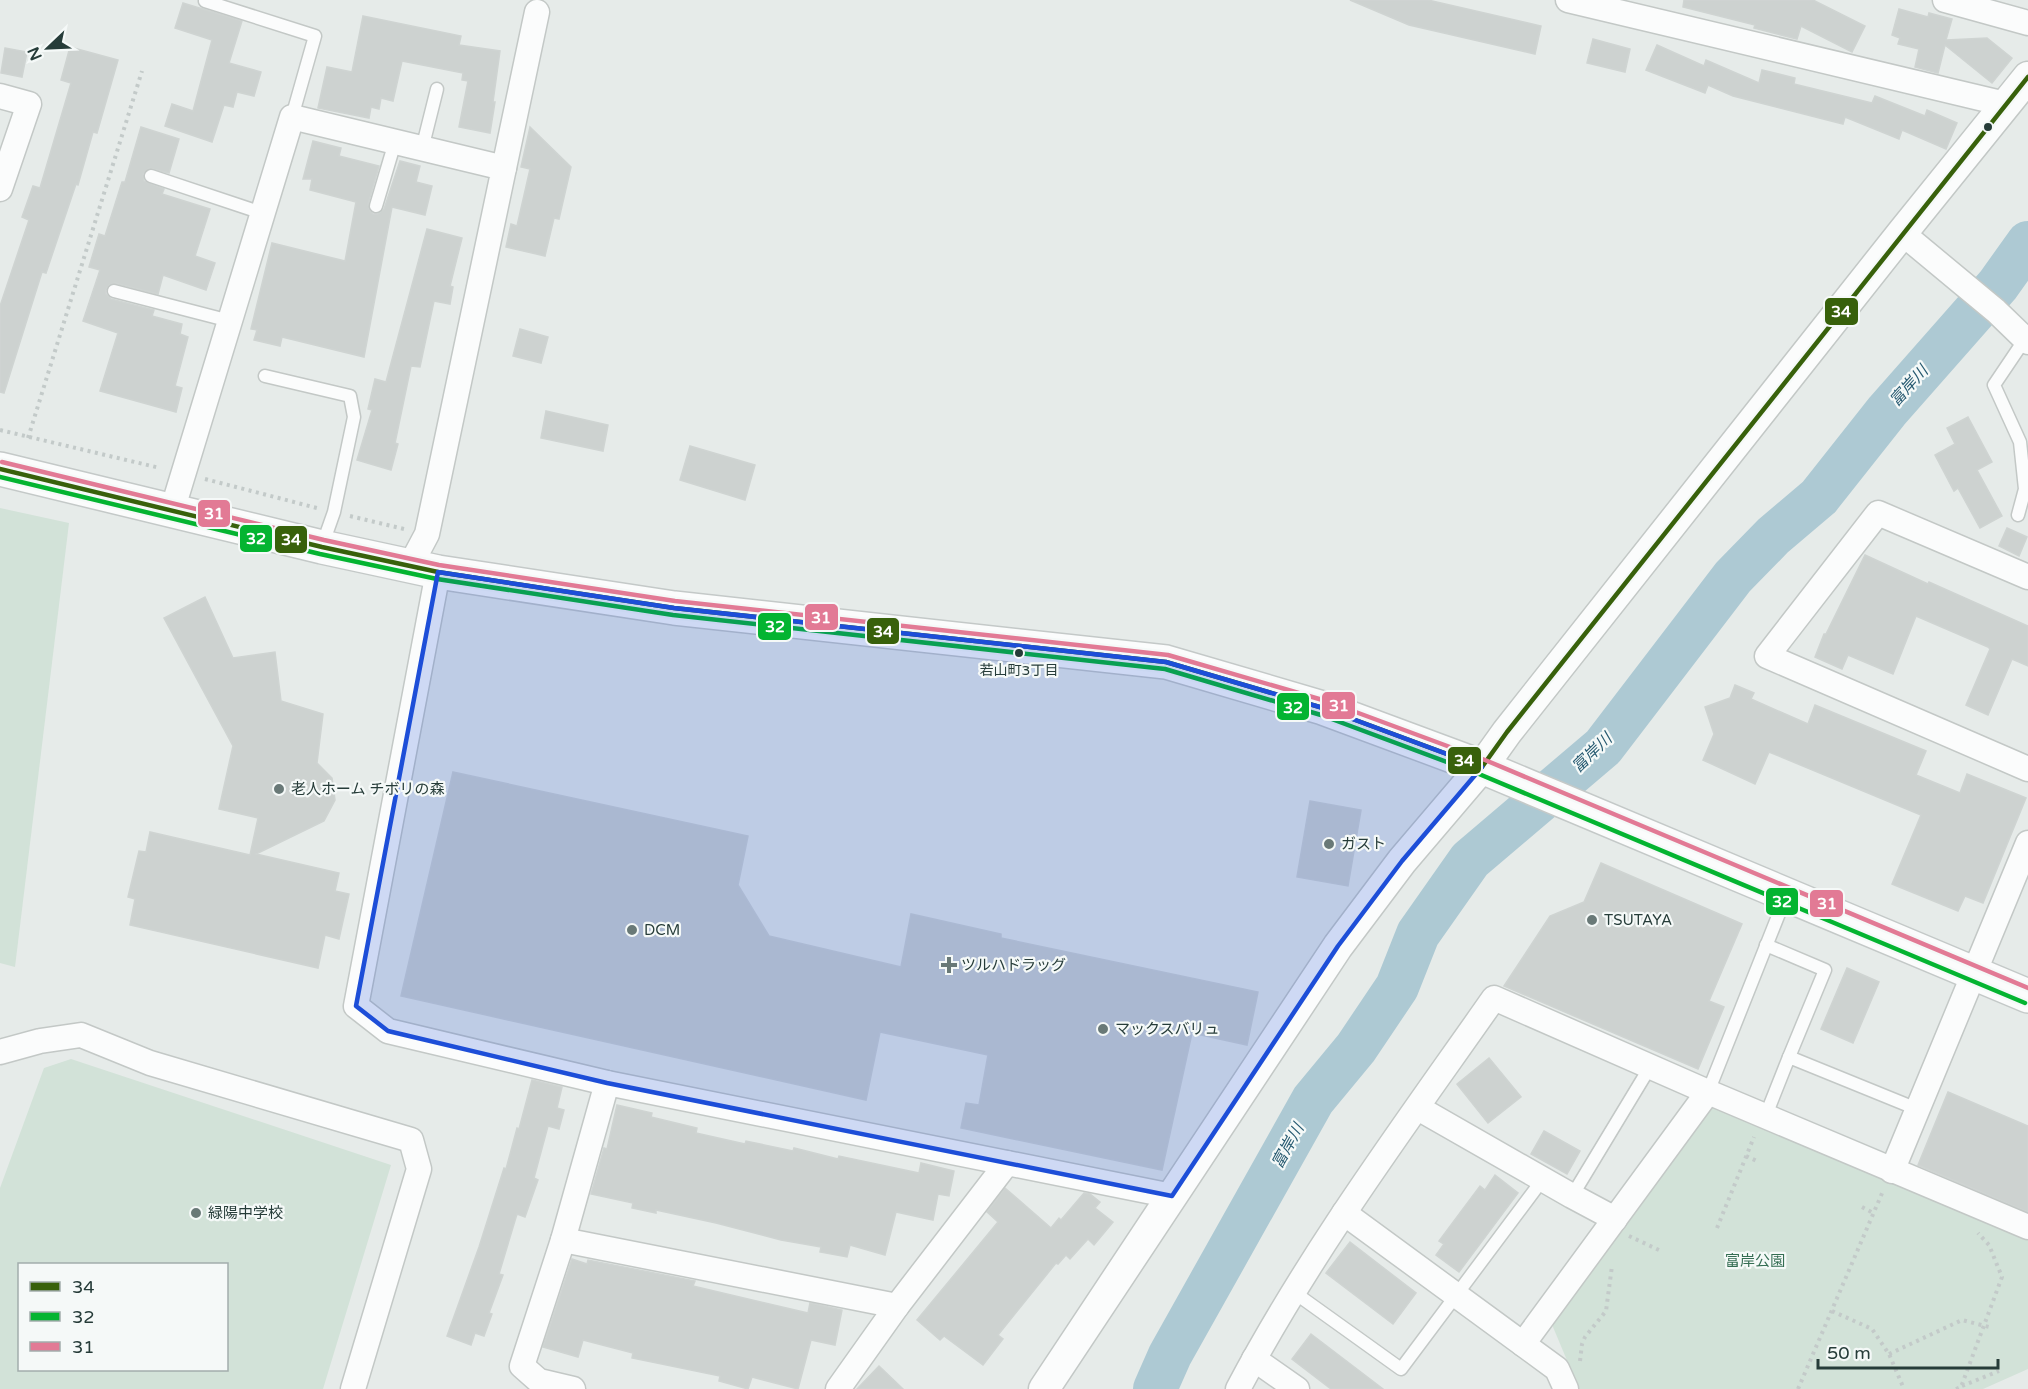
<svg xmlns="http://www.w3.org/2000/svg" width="2028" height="1389" viewBox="0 0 2028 1389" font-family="'Varela Round','Noto Sans JP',sans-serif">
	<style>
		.green { fill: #d2e2d8; fill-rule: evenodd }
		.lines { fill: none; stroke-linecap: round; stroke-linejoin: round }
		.river { stroke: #adc9d3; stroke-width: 44 }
		.building { fill: #cdd2d0; stroke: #cfd4d2; stroke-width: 1.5 }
		.service-casing { stroke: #c3c8c6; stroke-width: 15 }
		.minor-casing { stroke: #c3c8c6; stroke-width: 27 }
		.tertiary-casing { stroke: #c3c8c6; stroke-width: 33 }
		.secondary-casing { stroke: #c4c9c8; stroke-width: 36 }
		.path { stroke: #c3cac9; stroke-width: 4; stroke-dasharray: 3 4.5; stroke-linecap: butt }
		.service { stroke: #fbfcfc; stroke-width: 12 }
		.minor { stroke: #fbfcfc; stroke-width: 24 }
		.tertiary { stroke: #fbfcfc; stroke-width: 30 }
		.secondary { stroke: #fbfcfc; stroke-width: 33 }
		.bus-1-casing { stroke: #f5f9f8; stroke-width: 9 }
		.bus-2-casing { stroke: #f5f9f8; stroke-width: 9 }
		.bus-3-casing { stroke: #f5f9f8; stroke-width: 9 }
		.bus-1 { stroke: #38610b; stroke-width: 4.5 }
		.bus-2 { stroke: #04b431; stroke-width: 4.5 }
		.bus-3 { stroke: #e27a95; stroke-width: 4.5 }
		.marked { fill: #1d4ed8; fill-opacity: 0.2; stroke: #1d4ed8; stroke-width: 4.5; stroke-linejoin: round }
		.bus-dot { fill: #263c39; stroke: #f5f9f8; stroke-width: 2 }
		.poi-dot { fill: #697977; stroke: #f5f9f8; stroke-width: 2 }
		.labels { text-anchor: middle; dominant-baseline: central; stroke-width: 4.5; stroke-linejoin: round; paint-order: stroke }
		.bus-label { font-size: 14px; fill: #263c39; stroke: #f5f9f8 }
		.poi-label { font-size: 15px; fill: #263c39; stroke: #f5f9f8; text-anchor: start }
		.park-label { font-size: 15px; fill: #356e53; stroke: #f5f9f8 }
		.water-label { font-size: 16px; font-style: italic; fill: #275a71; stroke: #f5f9f8 }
		.line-badge { stroke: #f5f9f8; stroke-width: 2 }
		.badge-label { font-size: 16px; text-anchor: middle; font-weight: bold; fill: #fff }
	</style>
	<rect width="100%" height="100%" fill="#e6ebe9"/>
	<g class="green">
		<polygon points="0,508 69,523 15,967 0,963"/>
		<path d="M71,1059L391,1165L323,1389H0V1188L44,1068ZM20,1264H226V1370H20Z"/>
		<polygon points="1718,1106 2024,1231 2028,1241 2028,1369 1983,1389 1579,1389 1553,1327 1553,1316 1701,1113"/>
	</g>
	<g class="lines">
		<polyline class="river" points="1155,1389 1170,1355 1313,1100 1356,1048 1397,987 1418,934 1470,860 1603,747 1733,577 1773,536 1819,497 1887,411 1998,285 2028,243"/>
	</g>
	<g class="building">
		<polygon points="1350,0 1428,0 1541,26 1535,54 1409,25"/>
		<polygon points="1684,0 1813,0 1865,26 1852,52 1801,26 1797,39 1754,28 1755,25 1683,7"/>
		<polygon points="183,3 242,21 229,63 261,72 254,96 237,92 233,107 224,105 212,142 165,126 172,104 193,111 212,40 175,28"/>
		<polygon points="1899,9 1928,17 1929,13 1952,19 1946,40 1987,38 2012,58 1992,83 1945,45 1938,73 1915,67 1919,49 1898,44 1900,38 1892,35"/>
		<polygon points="363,16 461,36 459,45 500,51 493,102 495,102 490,133 459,127 468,81 462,80 463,73 402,61 393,101 381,98 379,109 371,107 369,118 318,108 327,67 352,72"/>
		<polygon points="1593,39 1630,49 1625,72 1587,63"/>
		<polygon points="1657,45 1704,66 1706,60 1759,83 1762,70 1795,78 1794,84 1872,103 1875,96 1925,116 1927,110 1957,123 1946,149 1902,130 1899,139 1845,117 1843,124 1733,96 1708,85 1705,93 1646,70"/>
		<polygon points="70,47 118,60 97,133 93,132 78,185 76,184 46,273 42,272 4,393 0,392 0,306 29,220 22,217 33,186 40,188 71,83 61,80"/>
		<polygon points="5,48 27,52 22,77 1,73"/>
		<polygon points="141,127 179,139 169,173 149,168 143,174 144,181 164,189 162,194 210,209 195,256 215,263 206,290 163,275 158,294 115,283 109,285 106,290 106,294 111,299 154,310 152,316 182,324 180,334 188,337 175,386 182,388 176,412 100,391 118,333 83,321 100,270 89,267 99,234 105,236 122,182 125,182"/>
		<polygon points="530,127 571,167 559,219 554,218 545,256 506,247 511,224 517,226 530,169 521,167"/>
		<polygon points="313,141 341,148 339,156 379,166 368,204 370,211 373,214 378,214 384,209 400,161 420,166 416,182 432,186 425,215 392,207 364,357 282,337 280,346 254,340 257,330 251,329 272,243 345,261 356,202 310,190 312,179 303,179"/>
		<polygon points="427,229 462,238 450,286 453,287 450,304 434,301 420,367 411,366 395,443 398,444 391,470 357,460 372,410 368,409 375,379 386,382"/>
		<polygon points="520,329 548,337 541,363 513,356"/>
		<polygon points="546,411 608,425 603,451 541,438"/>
		<polygon points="1968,417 1992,462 1977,470 2002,516 1980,528 1958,488 1954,491 1935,455 1955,444 1947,428"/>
		<polygon points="690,446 755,465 745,500 680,480"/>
		<polygon points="2007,528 2027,537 2019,556 1999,546"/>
		<polygon points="1865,555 1928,584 1929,582 2028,626 2028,666 2012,659 1988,715 1966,705 1990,649 1988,647 1916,616 1893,674 1848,655 1842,669 1815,657 1824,634 1826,634"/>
		<polygon points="205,597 233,658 275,652 281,701 323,714 317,763 332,778 335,800 324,821 256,854 339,873 335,891 349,894 339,939 325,935 318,968 130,925 135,899 128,897 139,851 146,852 150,832 250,855 258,818 219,809 233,746 164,618"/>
		<polygon points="1735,685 1754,693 1751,699 1808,724 1815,705 1926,751 1916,775 1960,793 1967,774 2026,798 1983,903 1965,896 1958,911 1892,884 1921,815 1769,752 1755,784 1703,760 1714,734 1705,707 1730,698"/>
		<polygon points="453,772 748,836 738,885 769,936 901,967 911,914 1001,934 1001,938 1258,992 1247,1045 1192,1033 1162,1170 961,1128 966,1103 979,1105 988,1055 880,1032 866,1100 401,996"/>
		<polygon points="1310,801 1361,810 1348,886 1297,877"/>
		<polygon points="1601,863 1742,924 1709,1001 1724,1007 1698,1069 1504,986 1550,916 1584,902"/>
		<polygon points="1847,968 1879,982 1853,1043 1821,1029"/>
		<polygon points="1489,1058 1521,1097 1488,1123 1457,1084"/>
		<polygon points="532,1080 562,1087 557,1108 564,1110 559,1129 548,1126 534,1178 538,1180 525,1217 517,1214 499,1274 503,1275 489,1313 492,1314 484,1336 475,1333 471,1345 447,1336 479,1247 504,1168 506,1169 517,1128 519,1129"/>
		<polygon points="1948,1092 2028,1126 2028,1212 1918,1165"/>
		<polygon points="617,1105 652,1113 651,1117 697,1128 696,1133 745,1144 746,1141 793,1151 794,1148 838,1159 839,1156 919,1173 921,1163 954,1171 949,1196 938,1194 933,1220 896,1212 885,1255 850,1245 847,1257 820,1252 821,1247 781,1240 716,1223 656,1210 656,1213 632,1208 633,1203 591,1194 604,1148 607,1149"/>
		<polygon points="1544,1131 1580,1151 1567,1174 1531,1154"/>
		<polygon points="1495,1175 1518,1193 1459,1272 1436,1255 1444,1244 1439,1241 1480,1186 1485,1190"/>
		<polygon points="1005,1188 1051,1228 1059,1218 1061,1220 1084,1193 1090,1194 1100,1202 1095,1208 1113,1222 1094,1245 1088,1239 1070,1259 1066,1255 1058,1264 1056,1263 998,1335 1003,1339 983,1365 944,1336 940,1340 917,1320 998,1222 987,1212"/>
		<polygon points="1350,1242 1416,1293 1393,1324 1326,1273"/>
		<polygon points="572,1259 587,1264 588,1260 695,1281 693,1286 808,1313 810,1303 842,1310 835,1345 811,1340 798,1389 752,1377 748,1389 719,1381 720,1376 632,1358 633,1353 583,1340 578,1357 543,1347"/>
		<polygon points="1311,1334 1383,1389 1331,1389 1292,1359"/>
		<polygon points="879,1366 903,1389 857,1389"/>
	</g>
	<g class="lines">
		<g class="service-casing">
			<g id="service">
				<polyline points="205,1 315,36 292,117"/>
				<polyline points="422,149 437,89"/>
				<polyline points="151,176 262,213"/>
				<polyline points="376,206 395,142"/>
				<polyline points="114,291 230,321"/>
				<polyline points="265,376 350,396 354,417 334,512 322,546"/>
				<polyline points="2018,515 2025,489 2020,442 1994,385 2025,339"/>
				<polyline points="1766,945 1825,970 1789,1057"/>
				<polyline points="1708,1092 1786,896"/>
				<polyline points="1766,1115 1789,1057 1917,1109"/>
				<polyline points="1572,1196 1650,1067"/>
				<polyline points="1295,1293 1401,1369 1543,1179"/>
			</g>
		</g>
		<g class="minor-casing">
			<g id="minor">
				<polyline points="1568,0 2005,104"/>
				<polyline points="1945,0 2028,23"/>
				<polyline points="0,96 29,104 0,189"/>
				<polyline points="504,168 537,12"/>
				<polyline points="1902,233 1996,311 2028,342"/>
				<polyline points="172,511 292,117 504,168 427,534 410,566"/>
				<polyline points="438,572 356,1006 388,1031 607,1083 1172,1196"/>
				<polyline points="2028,577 1878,513 1767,656 2028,769"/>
				<polyline points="0,1052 40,1041 81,1035 150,1063 411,1140 419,1169 353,1389"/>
				<polyline points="1418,1108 1572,1196 1615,1219"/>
				<polyline points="1892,1171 2028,843"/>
				<polyline points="1344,1213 1557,1369 1566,1389"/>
				<polyline points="563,1240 897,1306"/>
				<polyline points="1523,1344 1708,1092"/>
				<polyline points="1254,1359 1297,1389"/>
				<polyline points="573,1389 539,1381 522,1366 563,1240 607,1083"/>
				<polyline points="838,1389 897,1306 1007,1163"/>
				<path d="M1238,1389C1311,1251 1405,1125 1494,998L1708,1092L2028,1227"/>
			</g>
		</g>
		<g class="tertiary-casing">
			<polyline id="tertiary" points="1044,1389 1338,946 1402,861 1482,767 1507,732 1902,233 2028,77"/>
		</g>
		<g class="secondary-casing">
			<polyline id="secondary" points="0,469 322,547 438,572 674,608 1166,662 1323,708 1482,767 2028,996"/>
		</g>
		<g class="path">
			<polyline points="0,430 160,468"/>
			<polyline points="28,438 142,71"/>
			<polyline points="205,479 317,508"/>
			<polyline points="350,516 404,529"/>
			<polyline points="1746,1156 1759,1162"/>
			<polyline points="1862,1207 1873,1213"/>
			<polyline points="1717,1228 1754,1137"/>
			<polyline points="1629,1236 1661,1251"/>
			<polyline points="1832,1311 1872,1329 1889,1354 1904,1389"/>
			<polyline points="1889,1354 1962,1320 1989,1327"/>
			<polyline points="1580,1361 1582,1344 1585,1337 1606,1311 1612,1266"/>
			<polyline points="1962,1386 1999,1371"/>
			<polyline points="1798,1389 1883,1191"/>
			<polyline points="1956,1389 1961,1387 2002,1277 1989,1245 1978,1233"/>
		</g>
		<use href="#service" class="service"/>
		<use href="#minor" class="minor"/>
		<use href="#tertiary" class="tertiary"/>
		<use href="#secondary" class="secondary"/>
		<g class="bus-1-casing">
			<polyline id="bus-1" points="0,469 322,547 438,572 674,608 1166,662 1323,708 1482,767 1507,732 2028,77"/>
		</g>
		<g class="bus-2-casing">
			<polyline id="bus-2" points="0,477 320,554 437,579 673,615 1165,669 1321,715 1479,774 2025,1003"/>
		</g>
		<g class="bus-3-casing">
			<polyline id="bus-3" points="2,462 324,540 439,565 675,601 1168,655 1326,701 1485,760 2028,988"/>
		</g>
		<use href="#bus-1" class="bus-1"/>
		<use href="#bus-2" class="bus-2"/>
		<use href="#bus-3" class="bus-3"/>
	</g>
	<path class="marked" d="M438,572L674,608L1166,662L1323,708L1482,767L1402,861L1338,946L1172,1196L607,1083L388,1031L356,1006Z"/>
	<g class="bus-dot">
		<circle cx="1988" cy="127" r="5"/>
		<circle cx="1019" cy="653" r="5"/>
	</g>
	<g class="poi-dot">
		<circle cx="279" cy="789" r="6"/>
		<circle cx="1329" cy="844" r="6"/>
		<circle cx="1592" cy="920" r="6"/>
		<circle cx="632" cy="930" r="6"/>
		<path d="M946 956h6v6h6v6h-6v6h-6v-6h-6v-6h6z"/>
		<circle cx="1103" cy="1029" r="6"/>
		<circle cx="196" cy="1213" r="6"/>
	</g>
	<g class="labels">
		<g class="bus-label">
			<text x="1019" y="670">若山町3丁目</text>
		</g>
		<g class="poi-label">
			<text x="291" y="789">老人ホーム チボリの森</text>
			<text x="1341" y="844">ガスト</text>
			<text x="1604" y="920">TSUTAYA</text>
			<text x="644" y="930">DCM</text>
			<text x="961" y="965">ツルハドラッグ</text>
			<text x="1115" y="1029">マックスバリュ</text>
			<text x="208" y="1213">緑陽中学校</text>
		</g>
		<g class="park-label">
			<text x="1755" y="1261">富岸公園</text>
		</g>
		<g class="water-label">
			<text transform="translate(1909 386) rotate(-48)">富岸川</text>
			<text transform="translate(1592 753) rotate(-44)">富岸川</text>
			<text transform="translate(1288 1146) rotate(-61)">富岸川</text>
		</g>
	</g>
	<g class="line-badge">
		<rect x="1824" y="297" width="35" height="29" rx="6" fill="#38610b"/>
		<rect x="197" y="499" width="34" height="29" rx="6" fill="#e27a95"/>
		<rect x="239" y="524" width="34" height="29" rx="6" fill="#04b431"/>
		<rect x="274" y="525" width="34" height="29" rx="6" fill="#38610b"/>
		<rect x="804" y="603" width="35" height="28" rx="6" fill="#e27a95"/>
		<rect x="757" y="612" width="35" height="29" rx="6" fill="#04b431"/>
		<rect x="866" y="617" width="34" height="28" rx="6" fill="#38610b"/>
		<rect x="1321" y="691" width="35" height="29" rx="6" fill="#e27a95"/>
		<rect x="1276" y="692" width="34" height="29" rx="6" fill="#04b431"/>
		<rect x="1447" y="746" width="35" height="29" rx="6" fill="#38610b"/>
		<rect x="1765" y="887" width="34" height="29" rx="6" fill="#04b431"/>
		<rect x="1809" y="889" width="35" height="29" rx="6" fill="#e27a95"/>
	</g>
	<g class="badge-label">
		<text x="1841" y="317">34</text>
		<text x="214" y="519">31</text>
		<text x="256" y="544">32</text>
		<text x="291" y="545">34</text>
		<text x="821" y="623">31</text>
		<text x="775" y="632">32</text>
		<text x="883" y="637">34</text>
		<text x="1339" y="711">31</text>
		<text x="1293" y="713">32</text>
		<text x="1464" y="766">34</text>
		<text x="1782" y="907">32</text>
		<text x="1827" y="909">31</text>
	</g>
	<rect x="18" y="1263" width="210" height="108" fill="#f5f9f8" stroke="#a2adac" stroke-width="1.5"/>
	<rect x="30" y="1282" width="30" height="9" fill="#38610b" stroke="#a2adac" stroke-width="1.5"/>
	<text x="72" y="1293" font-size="18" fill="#263c39">34</text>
	<rect x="30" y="1312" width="30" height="9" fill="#04b431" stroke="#a2adac" stroke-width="1.5"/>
	<text x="72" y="1323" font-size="18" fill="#263c39">32</text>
	<rect x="30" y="1342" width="30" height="9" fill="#e27a95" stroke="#a2adac" stroke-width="1.5"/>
	<text x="72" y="1353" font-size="18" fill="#263c39">31</text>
	<g transform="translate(48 48) rotate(247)" stroke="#f5f9f8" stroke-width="4.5" paint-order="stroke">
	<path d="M0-4.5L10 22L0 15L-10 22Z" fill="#263c39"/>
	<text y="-9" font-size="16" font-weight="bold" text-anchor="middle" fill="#263c39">N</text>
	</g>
	<path d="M1818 1359v9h180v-9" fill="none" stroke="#263c39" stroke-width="3"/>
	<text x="1827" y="1359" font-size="18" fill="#263c39" stroke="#f5f9f8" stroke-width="4.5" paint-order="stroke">50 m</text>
</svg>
